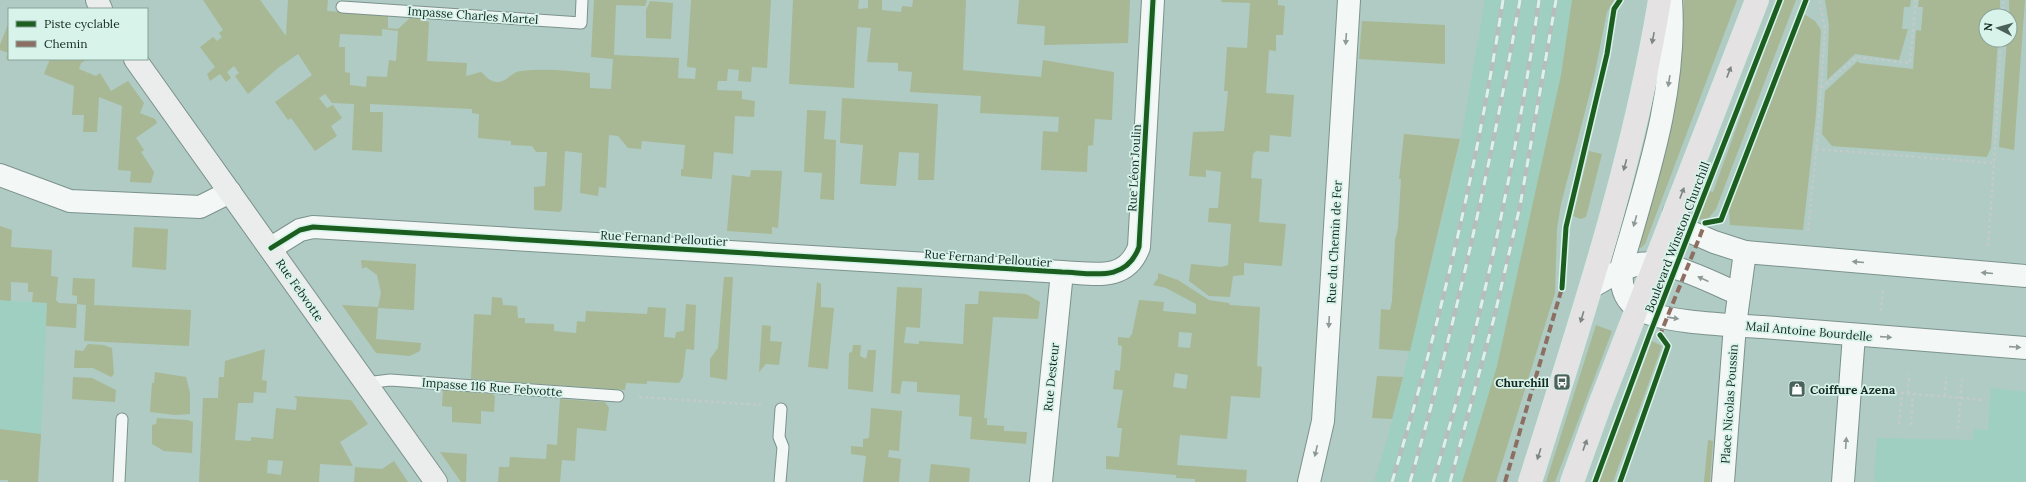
<svg xmlns="http://www.w3.org/2000/svg" width="2026" height="482" viewBox="0 0 2026 482" font-family="Lora,serif">
	<style>
		.built { fill: #9fcfc0 }
		.green { fill: #a8b894; fill-rule: evenodd }
		.lines { fill: none; stroke-linecap: round; stroke-linejoin: round }
		.lane-casing { stroke: #7c928c; stroke-width: 13 }
		.street-casing { stroke: #7c928c; stroke-width: 24 }
		.secondary-casing { stroke: #7c928c; stroke-width: 24 }
		.primary-casing { stroke: #dbe8e4; stroke-width: 24 }
		.path { stroke: #c2cbc8; stroke-width: 2.5; stroke-dasharray: 3 3; stroke-linecap: butt }
		.lane { stroke: #f3f7f6; stroke-width: 11 }
		.street { stroke: #f3f7f6; stroke-width: 22 }
		.secondary { stroke: #ebeded; stroke-width: 22 }
		.primary { stroke: #e4e2e3; stroke-width: 22 }
		.rail-casing { stroke: #b6bdbb; stroke-width: 4.5 }
		.rail { stroke: #d8f3ea; stroke-width: 3; stroke-dasharray: 9; stroke-linecap: butt }
		.quiet { stroke: #8d6e63; stroke-width: 4; stroke-dasharray: 8 4; stroke-linecap: butt }
		.cycleway-casing { stroke: #d8f3ea; stroke-width: 8 }
		.cycleway { stroke: #1b5e20; stroke-width: 5 }
		.oneway { fill: #7c8682 }
		.oneway2 { fill: #8e9a97 }
		.labels { text-anchor: middle; dominant-baseline: central; stroke-width: 3.5; stroke-linejoin: round; paint-order: stroke }
		.street-label { font-size: 12px; fill: #132922; stroke: #d8f3ea }
		.poi-label { font-size: 12px; font-weight: bold; fill: #132922; stroke: #d8f3ea; text-anchor: end }
	</style>
	<rect width="100%" height="100%" fill="#afcbc3"/>
	<g class="built">
		<polygon points="1485,0 1572,0 1561,78 1497,366 1462,482 1374,482 1388,436 1445,208 1461,139"/>
		<polygon points="0,300 47,303 41,434 0,429"/>
		<polygon points="1991,388 2026,392 2026,482 1874,482 1877,438 1972,440 1974,429 1988,430"/>
	</g>
	<g class="green">
		<path d="M203,0H260L286,36L288,0H328L327,11L388,15V28L398,29L412,16L429,22L427,61L467,63L466,76L481,72C486,76 489,81 496,82C506,83 511,72 521,71C544,68 567,71 590,73V88L611,89L613,59L591,57L594,0H647L645,6L616,5L614,55L679,58L678,78L695,79L696,68L687,67L691,0H771L767,68L752,67L751,82L738,81L739,70L728,69L727,81H718L717,90L742,91V99L755,101L754,117L735,116L733,154L714,152L712,179L681,176V169H683L685,145L642,141L641,149L628,148L618,136L609,135L606,188L599,187L598,196L580,193L582,153L565,151L562,209L560,212L534,210V187L545,186L547,152H536L532,146L511,145V141L478,138L479,114L472,113V109L370,104V112H383L382,152L352,150L354,104L332,103L325,94L319,98L327,108L333,105L342,118L331,126L337,136L315,151L291,118L288,120L275,102L312,75L298,54L278,68L248,94L235,76L239,73L234,66L227,72L231,78L226,82L220,74L210,81L207,74L215,67L200,47L213,37L217,41L222,37L219,33L223,30ZM382,29L398,31L396,61L389,60L387,77L367,76L366,87L350,85V73L345,72V47H339L340,34L382,36Z"/>
		<polygon points="793,0 859,0 858,9 868,8 868,0 882,0 882,10 901,12 902,6 912,7 913,0 966,0 963,70 1041,77 1043,60 1114,72 1112,120 1095,119 1093,145 1088,146 1087,172 1041,170 1043,131 1058,132 1059,117 980,113 981,96 910,92 912,72 898,71 898,63 867,62 871,28 857,27 854,88 789,84"/>
		<polygon points="1019,0 1130,0 1128,43 1044,45 1045,26 1017,24"/>
		<polygon points="1222,0 1278,0 1278,5 1285,6 1283,35 1276,35 1276,51 1269,50 1266,93 1294,95 1291,137 1270,135 1269,152 1256,151 1253,154 1251,178 1262,179 1259,222 1286,224 1282,266 1244,263 1244,275 1233,276 1230,297 1209,296 1189,281 1191,264 1221,267 1228,265 1231,224 1208,222 1209,208 1218,208 1221,172 1206,170 1206,177 1189,176 1193,132 1224,131 1228,91 1224,91 1227,47 1247,48 1250,3 1221,2"/>
		<polygon points="1572,0 1614,0 1607,12 1594,77 1561,204 1557,228 1555,293 1496,482 1462,482 1497,366 1561,75"/>
		<polygon points="1684,0 1737,0 1645,244 1641,248 1638,245 1680,58"/>
		<polygon points="1783,0 1796,0 1716,209 1707,220 1699,219 1709,191 1713,192"/>
		<polygon points="1825,0 1911,0 1910,7 1904,7 1902,29 1908,29 1899,60 1855,54 1827,80 1829,25"/>
		<polygon points="1919,0 2000,0 2000,16 1986,16 1986,40 1998,40 1991,147 1987,157 1832,146 1822,134 1825,91 1858,61 1859,63 1913,69 1916,30 1921,31 1923,7 1918,7"/>
		<polygon points="2009,0 2025,0 2014,150 1999,147 2007,40 2010,40"/>
		<polygon points="650,1 673,3 671,39 646,38 646,10"/>
		<polygon points="1804,14 1815,21 1821,30 1816,114 1803,230 1730,225 1729,209"/>
		<polygon points="1362,21 1445,25 1445,64 1359,59"/>
		<polygon points="9,22 9,60 6,58 8,53 0,50 0,45"/>
		<polygon points="50,59 85,59 86,60 81,63 79,69 96,76 100,73 111,91 128,81 144,103 140,113 155,119 157,123 136,138 144,150 141,152 154,172 151,183 130,182 131,171 118,170 122,106 99,97 97,132 83,132 84,115 72,115 74,86 44,74"/>
		<polygon points="842,98 938,104 934,180 918,180 919,153 899,152 896,186 860,184 863,145 840,143"/>
		<polygon points="807,110 826,111 824,139 836,140 834,200 820,199 822,173 804,172"/>
		<polygon points="1404,134 1460,139 1410,351 1379,349 1381,309 1390,310 1392,301 1395,240 1398,228 1401,179 1399,179"/>
		<polygon points="1589,151 1602,154 1586,217 1581,219 1573,216"/>
		<polygon points="751,170 782,171 778,228 772,227 772,234 727,231 732,175 750,177"/>
		<polygon points="0,226 12,230 11,247 52,250 51,276 58,277 56,300 59,303 77,304 77,296 72,295 73,278 95,279 94,305 191,310 189,346 84,341 86,305 77,304 76,328 46,326 47,303 32,302 33,292 28,292 28,283 11,282 11,301 0,300"/>
		<polygon points="134,227 168,229 166,270 132,267"/>
		<polygon points="361,260 416,264 414,310 378,308 376,339 421,343 420,351 410,356 376,353 342,305 378,307 381,293 377,275 366,267 362,269"/>
		<path d="M1158,273L1178,280L1209,300L1229,303L1230,305L1260,307L1257,366L1262,367L1260,398L1231,396L1227,439L1180,435L1177,465L1247,470L1246,482H1195V479L1176,478V475L1106,469V456L1119,457L1122,428H1117L1123,390L1113,389L1115,370L1120,371L1122,346L1118,345V337L1129,338L1132,334L1139,300L1164,302L1163,311L1196,314V304L1166,288L1153,285L1158,278ZM1179,332L1192,333L1190,348L1178,347ZM1175,373L1188,375L1186,389L1173,387Z"/>
		<polygon points="724,277 733,277 727,380 710,377 710,359 718,348"/>
		<polygon points="817,282 821,284 821,307 834,308 828,369 808,367"/>
		<polygon points="897,287 922,288 920,328 906,327 904,343 919,344 919,341 963,344 965,304 978,304 979,291 1026,294 1040,302 1038,319 993,317 984,418 987,418 987,425 1004,426 1004,431 1027,432 1026,444 970,439 972,417 959,416 960,395 917,392 917,382 902,381 900,394 891,393"/>
		<polygon points="492,297 502,298 503,305 517,306 518,318 525,318 525,323 554,324 554,331 576,333 577,321 585,322 586,311 647,314 648,307 666,308 664,337 675,338 676,332 684,331 686,304 696,305 694,350 686,349 683,377 679,383 647,381 647,384 626,383 625,390 471,379 474,314 491,315"/>
		<polygon points="762,325 771,326 770,341 782,342 779,365 766,364 759,372"/>
		<polygon points="1596,325 1612,331 1555,482 1546,482"/>
		<polygon points="1652,341 1662,346 1613,482 1599,482"/>
		<polygon points="88,344 103,345 112,348 114,374 111,377 93,368 74,368 75,350 83,351"/>
		<polygon points="853,345 861,345 860,356 866,359 868,350 876,350 873,392 848,389 849,353 852,352"/>
		<path d="M265,349L262,380L267,381L266,393L254,392L253,403H238L235,440L251,441V437L273,439L276,408L296,410L297,399L294,396L351,400L368,424L340,442L353,466L320,464L319,482H199L203,398H218L219,377H224L225,361ZM268,460L283,461L281,475L267,473Z"/>
		<polygon points="155,372 186,377 190,393 190,414 175,415 150,412 152,383 154,383"/>
		<polygon points="1377,376 1403,377 1392,419 1372,418"/>
		<polygon points="73,377 92,378 116,390 115,402 72,399"/>
		<polygon points="443,390 492,394 495,396 494,412 481,411 481,424 452,422 452,407 442,406"/>
		<polygon points="560,399 605,402 609,408 606,431 577,428 575,461 562,460 560,482 498,482 499,467 509,467 510,457 546,459 547,444 557,445"/>
		<polygon points="871,408 902,411 899,451 889,450 888,457 901,459 899,482 863,482 866,456 851,454 851,446 863,447 863,439 869,438"/>
		<polygon points="157,418 188,420 193,422 192,453 164,451 152,444 152,425 156,424"/>
		<polygon points="0,429 41,434 38,482 8,482 8,480 0,480"/>
		<polygon points="1708,440 1713,441 1710,482 1704,482"/>
		<polygon points="440,452 467,454 466,482 461,482"/>
		<polygon points="394,461 408,482 354,482 355,467 382,469"/>
		<polygon points="931,464 970,468 969,482 929,482"/>
	</g>
	<g class="lines">
		<g class="lane-casing">
			<g id="lane">
				<polyline points="342,7 581,23 582,0"/>
				<polyline points="366,383 390,380 618,396"/>
				<polyline points="119,482 122,419"/>
				<polyline points="780,482 783,447 779,437 781,409"/>
			</g>
		</g>
		<g class="street-casing">
			<g id="street">
				<path d="M1671,0C1677,91 1647,178 1622,265C1620,281 1622,298 1637,308C1660,323 1733,325 1763,327C1850,334 1938,341 2026,348"/>
				<polyline points="0,175 70,201 200,207 230,192"/>
				<polyline points="1674,213 1691,232 1714,242 1745,252 2026,276"/>
				<path d="M271,248L300,230L313,227L1062,272C1092,273 1126,283 1139,247L1153,0"/>
				<path d="M1591,287C1605,280 1619,269 1635,265C1664,256 1712,283 1739,294"/>
				<polyline points="1041,482 1062,272"/>
				<polyline points="1309,482 1323,421 1349,0"/>
				<polyline points="1723,482 1735,325 1745,252"/>
				<polyline points="1843,482 1854,335"/>
			</g>
		</g>
		<g class="secondary-casing">
			<g id="secondary">
				<polyline points="97,0 101,9"/>
				<polyline points="135,59 436,482"/>
			</g>
		</g>
		<g class="primary-casing">
			<g id="primary">
				<path d="M1530,482C1580,323 1633,165 1660,0"/>
				<polyline points="1572,482 1599,407 1757,0"/>
			</g>
		</g>
		<g class="path">
			<polyline points="2002,16 2003,0"/>
			<polyline points="1821,88 1857,57 1910,63 1916,0"/>
			<polyline points="1816,149 1994,163 2001,40"/>
			<polyline points="1808,231 1818,131 1825,28 1819,0"/>
			<polyline points="1988,246 1994,163"/>
			<polyline points="1881,311 1883,290"/>
			<polyline points="1877,391 1983,400"/>
			<polyline points="1908,393 1909,374"/>
			<polyline points="1945,396 1946,377"/>
			<polyline points="639,397 761,405"/>
			<polyline points="1899,424 1902,393"/>
			<polyline points="1911,425 1913,394"/>
			<polyline points="1958,429 1962,378"/>
		</g>
		<use href="#lane" class="lane"/>
		<use href="#street" class="street"/>
		<use href="#secondary" class="secondary"/>
		<use href="#primary" class="primary"/>
		<g class="rail-casing">
			<g id="rail">
				<path d="M1392,482C1440,324 1478,163 1503,0"/>
				<path d="M1410,482C1456,323 1491,163 1520,0"/>
				<path d="M1433,482C1481,326 1516,162 1539,0"/>
				<polyline points="1450,482 1494,318 1520,206 1556,0"/>
			</g>
		</g>
		<use href="#rail" class="rail"/>
		<g class="quiet">
			<polyline points="1661,337 1660,335 1700,236 1705,223 1708,222"/>
			<polyline points="1505,482 1562,288"/>
		</g>
		<g class="cycleway-casing">
			<g id="cycleway">
				<polyline points="1705,223 1721,220 1806,0"/>
				<path d="M271,248L300,230L313,227L1062,272C1092,273 1126,283 1139,247L1153,0"/>
				<polyline points="1562,288 1566,227 1607,54 1614,9 1620,0"/>
				<polyline points="1595,482 1649,336 1780,0"/>
				<polyline points="1620,482 1668,346 1660,335"/>
			</g>
		</g>
		<use href="#cycleway" class="cycleway"/>
	</g>
	<defs><path id="oneway-solid" d="M-6-.8H1V-3.2L6.5 0L1 3.2V.8H-6Z"/></defs>
	<g class="oneway">
		<use href="#oneway-solid" transform="translate(1653 38) rotate(101)"/>
		<use href="#oneway-solid" transform="translate(1729 72) rotate(-69)"/>
		<use href="#oneway-solid" transform="translate(1625 165) rotate(105)"/>
		<use href="#oneway-solid" transform="translate(1682 193) rotate(-69)"/>
		<use href="#oneway-solid" transform="translate(1582 317) rotate(107)"/>
		<use href="#oneway-solid" transform="translate(1585 445) rotate(-70)"/>
		<use href="#oneway-solid" transform="translate(1539 454) rotate(108)"/>
	</g>
	<g class="oneway2">
		<use href="#oneway-solid" transform="translate(1346 39) rotate(94)"/>
		<use href="#oneway-solid" transform="translate(1669 81) rotate(99)"/>
		<use href="#oneway-solid" transform="translate(1635 221) rotate(106)"/>
		<use href="#oneway-solid" transform="translate(1858 262) rotate(-175)"/>
		<use href="#oneway-solid" transform="translate(1987 273) rotate(-175)"/>
		<use href="#oneway-solid" transform="translate(1703 279) rotate(-156)"/>
		<use href="#oneway-solid" transform="translate(1673 318) rotate(8)"/>
		<use href="#oneway-solid" transform="translate(1329 322) rotate(93)"/>
		<use href="#oneway-solid" transform="translate(1886 337) rotate(4)"/>
		<use href="#oneway-solid" transform="translate(2015 347) rotate(4)"/>
		<use href="#oneway-solid" transform="translate(1846 443) rotate(-86)"/>
		<use href="#oneway-solid" transform="translate(1316 451) rotate(103)"/>
	</g>
	<defs>
		<g id="bus-square" transform="scale(0.9)"><rect x="-9" y="-9" width="18" height="18" rx="4" fill="#4a625a" stroke="#d8f3ea"/><path d="M-5-6H5V4H4V6H2V4H-2V6H-4V4H-5ZM-3.5-4V0h7V-4ZM-3.5 1.2v1.5H-2V1.2ZM2 1.2v1.5H3.5V1.2Z" fill="#fff"/></g>
		<g id="shop-square" transform="scale(0.9)"><rect x="-9" y="-9" width="18" height="18" rx="4" fill="#4a625a" stroke="#d8f3ea"/><path d="M-5-2.5h2.3a2.7 3.5 0 0 1 5.4 0H5L5.5 6h-11ZM-1.5-2.5h3a1.5 2.3 0 0 0-3 0Z" fill="#fff"/></g>
	</defs>
	<g fill-rule="evenodd">
		<use href="#bus-square" x="1562" y="382"/>
		<use href="#shop-square" x="1797" y="389"/>
	</g>
	<g class="labels">
		<g class="street-label">
			<text transform="translate(473 15) rotate(4)">Impasse Charles Martel</text>
			<text transform="translate(1134 168) rotate(-87)">Rue Léon Joulin</text>
			<text transform="translate(1677 237) rotate(-69)">Boulevard Winston Churchill</text>
			<text transform="translate(664 238) rotate(3)">Rue Fernand Pelloutier</text>
			<text transform="translate(1334 242) rotate(-87)">Rue du Chemin de Fer</text>
			<text transform="translate(988 258) rotate(4)">Rue Fernand Pelloutier</text>
			<text transform="translate(300 290) rotate(55)">Rue Febvotte</text>
			<text transform="translate(1809 331) rotate(5)">Mail Antoine Bourdelle</text>
			<text transform="translate(1051 377) rotate(-84)">Rue Desteur</text>
			<text transform="translate(492 387) rotate(4)">Impasse 116 Rue Febvotte</text>
			<text transform="translate(1729 404) rotate(-86)">Place Nicolas Poussin</text>
		</g>
		<g class="poi-label">
			<text x="1549" y="382">Churchill</text>
			<text x="1810" y="389" text-anchor="start">Coiffure Azena</text>
		</g>
	</g>
	<rect x="8" y="8" width="140" height="52" fill="#d8f3ea" stroke="#89a29a"/>
	<rect x="16" y="21" width="20" height="6" fill="#1b5e20" stroke="#89a29a"/>
	<text x="44" y="28" font-size="12" fill="#132922">Piste cyclable</text>
	<rect x="16" y="41" width="20" height="6" fill="#8d6e63" stroke="#89a29a"/>
	<text x="44" y="48" font-size="12" fill="#132922">Chemin</text>
	<g transform="translate(1998 28) rotate(276)"><circle r="19" fill="#d8f3ea" stroke="#89a29a"/>
	<path d="M0-3L7 15L0 10L-7 15Z" fill="#4a625a"/>
	<text y="-6" font-size="11" font-weight="bold" text-anchor="middle" fill="#132922">N</text>
	</g>
</svg>
